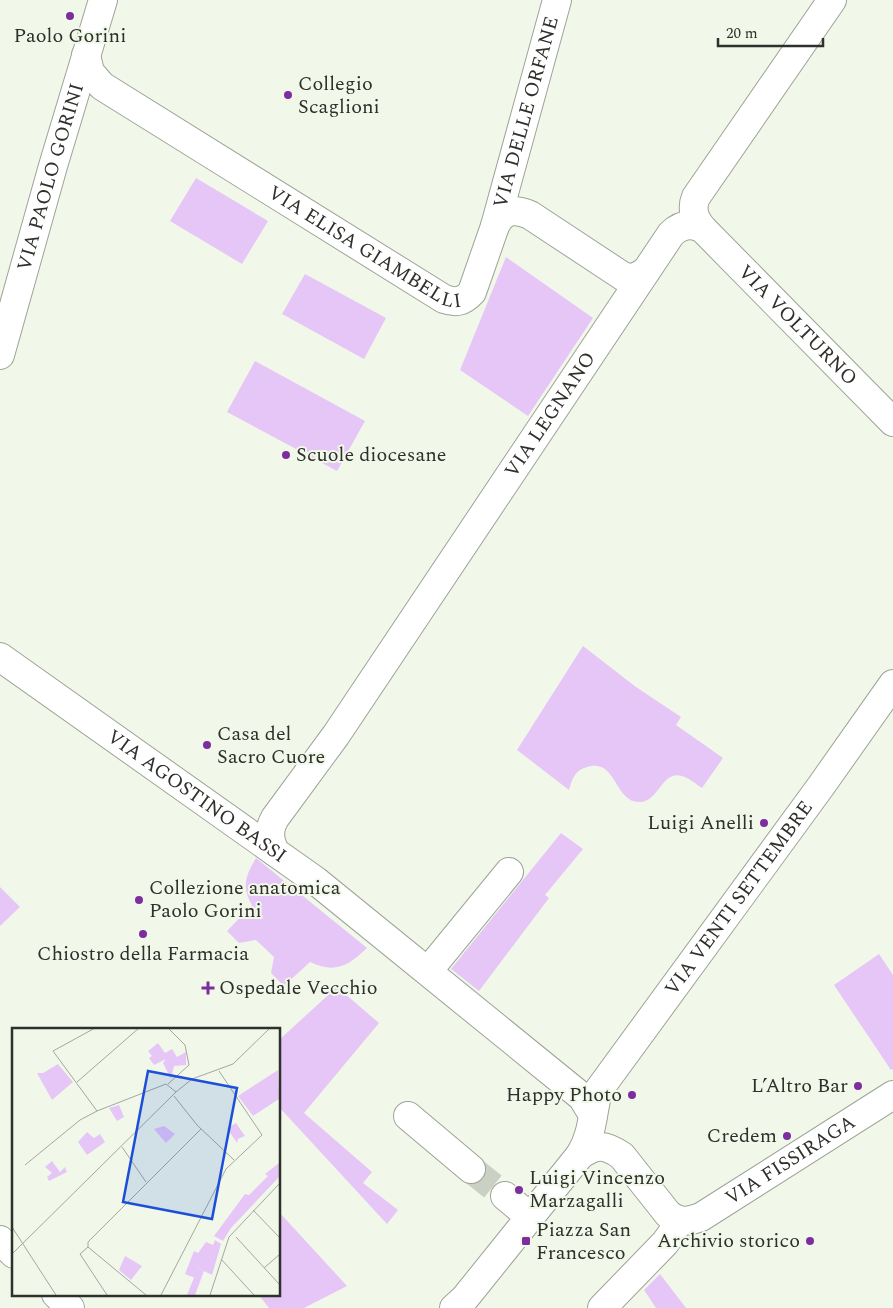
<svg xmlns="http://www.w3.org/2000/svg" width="893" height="1308" viewBox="0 0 893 1308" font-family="Spectral,serif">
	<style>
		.garden { fill: #e6c6f7 }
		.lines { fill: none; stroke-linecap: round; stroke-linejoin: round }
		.minor-tunnel { stroke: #cad0c4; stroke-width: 28; stroke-dasharray: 28 14; stroke-linecap: butt }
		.minor-casing { stroke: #9da497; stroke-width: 30 }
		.minor { stroke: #fff; stroke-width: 28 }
		.poi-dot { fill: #7c2d9e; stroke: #f1f8ea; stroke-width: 2 }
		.labels { text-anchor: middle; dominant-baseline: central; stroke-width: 4; stroke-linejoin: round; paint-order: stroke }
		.poi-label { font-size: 20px; fill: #2d302b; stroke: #f1f8ea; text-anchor: start }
		.street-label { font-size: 20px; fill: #2d302b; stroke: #f1f8ea }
		.inset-road { fill: none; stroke: #a3a89e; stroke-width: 1 }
		.view { fill: #1d4ed8; fill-opacity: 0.15; stroke: #1d4ed8; stroke-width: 2.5 }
		.inset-edge { fill: none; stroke: #2d302b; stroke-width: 2.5 }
	</style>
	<rect width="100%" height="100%" fill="#f1f8ea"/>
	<g class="garden">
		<polygon points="196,178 268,221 242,264 170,221"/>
		<polygon points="506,257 593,318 528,416 460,370"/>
		<polygon points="305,274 386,318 364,359 282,314"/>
		<polygon points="255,361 365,421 337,471 227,412"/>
		<path d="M583,646L636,687L681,717L676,725L723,758L702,788C696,784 689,778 682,776C661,770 659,803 639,802C614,802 617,758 587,767C575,770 572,779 569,790L517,750Z"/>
		<polygon points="561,833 583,849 545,895 549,898 479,991 451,969"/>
		<path d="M256,858L367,948C348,966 335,974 310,962L284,986L271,973L274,957L256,940L239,943L227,931L252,905C241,886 246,875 256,858Z"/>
		<polygon points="0,887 20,907 0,926"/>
		<polygon points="879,954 893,975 893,1069 891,1070 834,985"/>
		<polygon points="337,987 379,1023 304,1113 372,1172 363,1183 398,1210 387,1224 279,1107 279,1040"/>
		<polygon points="279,1212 347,1286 304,1308 269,1308 258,1294 279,1294"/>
		<polygon points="660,1274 686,1308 656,1308 644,1290"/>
	</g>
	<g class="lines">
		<polyline class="minor-tunnel" points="471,1169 505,1196"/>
		<g class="minor-casing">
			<g id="minor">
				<path id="s1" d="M832,0L696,197C691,209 694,218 702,228L893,422"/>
				<path id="s2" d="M86,55L90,72L102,86L444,299C456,303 463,302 472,292L495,226C503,210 514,208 530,215L624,277L635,278L646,271"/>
				<path id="s3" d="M495,226L557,0"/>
				<path id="s4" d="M0,355L53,166L103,0"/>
				<path id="s5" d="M0,657L316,881L582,1097L593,1115"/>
				<path id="s6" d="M275,852C269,839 268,830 275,818L336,735L671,234C680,225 690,223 702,228"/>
				<polyline points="428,971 509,872"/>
				<polyline points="408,1116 471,1169"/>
				<path id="s7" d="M580,1155C597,1144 605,1144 622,1156L668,1214C680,1223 687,1222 701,1217L893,1095"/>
				<polyline points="505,1196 530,1217"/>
				<polyline points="0,1240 14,1254"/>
				<polyline points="56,1294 70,1308"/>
				<path id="s8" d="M454,1308L465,1298L580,1155C593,1134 592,1114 598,1091L821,786L893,684"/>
				<polyline points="602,1308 665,1243 673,1232 676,1220"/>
			</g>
		</g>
		<use href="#minor" class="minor"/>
	</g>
	<g class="poi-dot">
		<circle cx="70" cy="16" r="5"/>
		<circle cx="288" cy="95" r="5"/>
		<circle cx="286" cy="455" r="5"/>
		<circle cx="207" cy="745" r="5"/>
		<circle cx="764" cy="823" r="5"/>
		<circle cx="139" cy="900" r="5"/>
		<circle cx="143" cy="934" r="5"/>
		<path d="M205.5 980.5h5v5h5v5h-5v5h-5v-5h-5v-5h5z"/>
		<circle cx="858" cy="1086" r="5"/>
		<circle cx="632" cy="1095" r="5"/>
		<circle cx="787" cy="1136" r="5"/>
		<circle cx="519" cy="1190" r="5"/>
		<rect x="521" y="1236" width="10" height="10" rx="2.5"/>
		<circle cx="810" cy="1241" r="5"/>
	</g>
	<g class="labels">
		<g class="poi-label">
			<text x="70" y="36" text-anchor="middle">Paolo Gorini</text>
			<text x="298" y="84">Collegio<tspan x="298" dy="23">Scaglioni</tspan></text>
			<text x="296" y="455">Scuole diocesane</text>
			<text x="217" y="734">Casa del<tspan x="217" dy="23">Sacro Cuore</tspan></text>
			<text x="754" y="823" text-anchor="end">Luigi Anelli</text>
			<text x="149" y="888">Collezione anatomica<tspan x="149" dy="23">Paolo Gorini</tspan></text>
			<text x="143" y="954" text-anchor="middle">Chiostro della Farmacia</text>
			<text x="219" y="988">Ospedale Vecchio</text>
			<text x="848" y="1086" text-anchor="end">L’Altro Bar</text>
			<text x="622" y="1095" text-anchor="end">Happy Photo</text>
			<text x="777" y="1136" text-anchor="end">Credem</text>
			<text x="529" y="1178">Luigi Vincenzo<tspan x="529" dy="23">Marzagalli</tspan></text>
			<text x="536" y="1230">Piazza San<tspan x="536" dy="23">Francesco</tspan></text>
			<text x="800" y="1241" text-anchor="end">Archivio storico</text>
		</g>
		<g class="street-label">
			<text stroke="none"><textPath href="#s3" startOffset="118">VIA DELLE ORFANE</textPath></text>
			<text stroke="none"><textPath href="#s4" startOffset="185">VIA PAOLO GORINI</textPath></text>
			<text stroke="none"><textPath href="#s2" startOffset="345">VIA ELISA GIAMBELLI</textPath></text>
			<text stroke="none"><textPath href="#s1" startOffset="409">VIA VOLTURNO</textPath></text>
			<text stroke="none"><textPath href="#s6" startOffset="524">VIA LEGNANO</textPath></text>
			<text stroke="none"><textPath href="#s5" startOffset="241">VIA AGOSTINO BASSI</textPath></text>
			<text stroke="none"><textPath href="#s8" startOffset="504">VIA VENTI SETTEMBRE</textPath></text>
			<text stroke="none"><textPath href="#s7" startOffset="261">VIA FISSIRAGA</textPath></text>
		</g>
	</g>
	<g transform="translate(12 1028)">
		<rect width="268" height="268" fill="#f1f8ea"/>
		<path d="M267,135V149L219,200L211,213L202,208L233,166L237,167L256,148L253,146ZM113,228L130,238L119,252L107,242Z" fill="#e6c6f7"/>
		<path d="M186,240L192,243L183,267H175Z" fill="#e6c6f7"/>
		<path d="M146,15L153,25L160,21L165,29L174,24V37L162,38L159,51L151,35L154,31L142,37L137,30L140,28L136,23ZM46,36L61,54L40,72L25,45H31ZM266,42L267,71L241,88L226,68ZM107,77L112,89L105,93L97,80ZM224,95L233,108L226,111L225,115L215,100ZM152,98L163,106L154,115L142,101ZM75,104L82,110L88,106L93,114L75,127L66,114ZM40,133L48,144L53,139L55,144L37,153L35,149L40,145L33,139ZM203,212L209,216L200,247L186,240L183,250L173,246L182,223L186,225L194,214L201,217Z" fill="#e6c6f7"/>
		<path class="inset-road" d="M83,0L41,23L85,83M156,0L173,17L177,37L156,56M65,54L127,0M162,68L185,97L222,132M110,119L134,154M13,137L68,92L85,83L154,56L164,64M241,182L268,210M0,199L44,267M224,209L268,257M76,219V214L189,101M76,219L134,267M76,219L68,226L95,267M0,226L164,64L180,51L221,36L258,0M209,231L242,267M252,240L268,226M149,267L214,141L250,107L207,43M198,267L217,209L268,155"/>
		<path class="view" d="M136,43L225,60L200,191L111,174Z"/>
		<rect width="268" height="268" class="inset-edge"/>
	</g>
	<path d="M718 38v8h105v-8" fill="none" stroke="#2d302b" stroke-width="2.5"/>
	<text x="726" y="38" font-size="15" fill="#2d302b" stroke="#f1f8ea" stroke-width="4" paint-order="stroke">20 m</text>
</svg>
